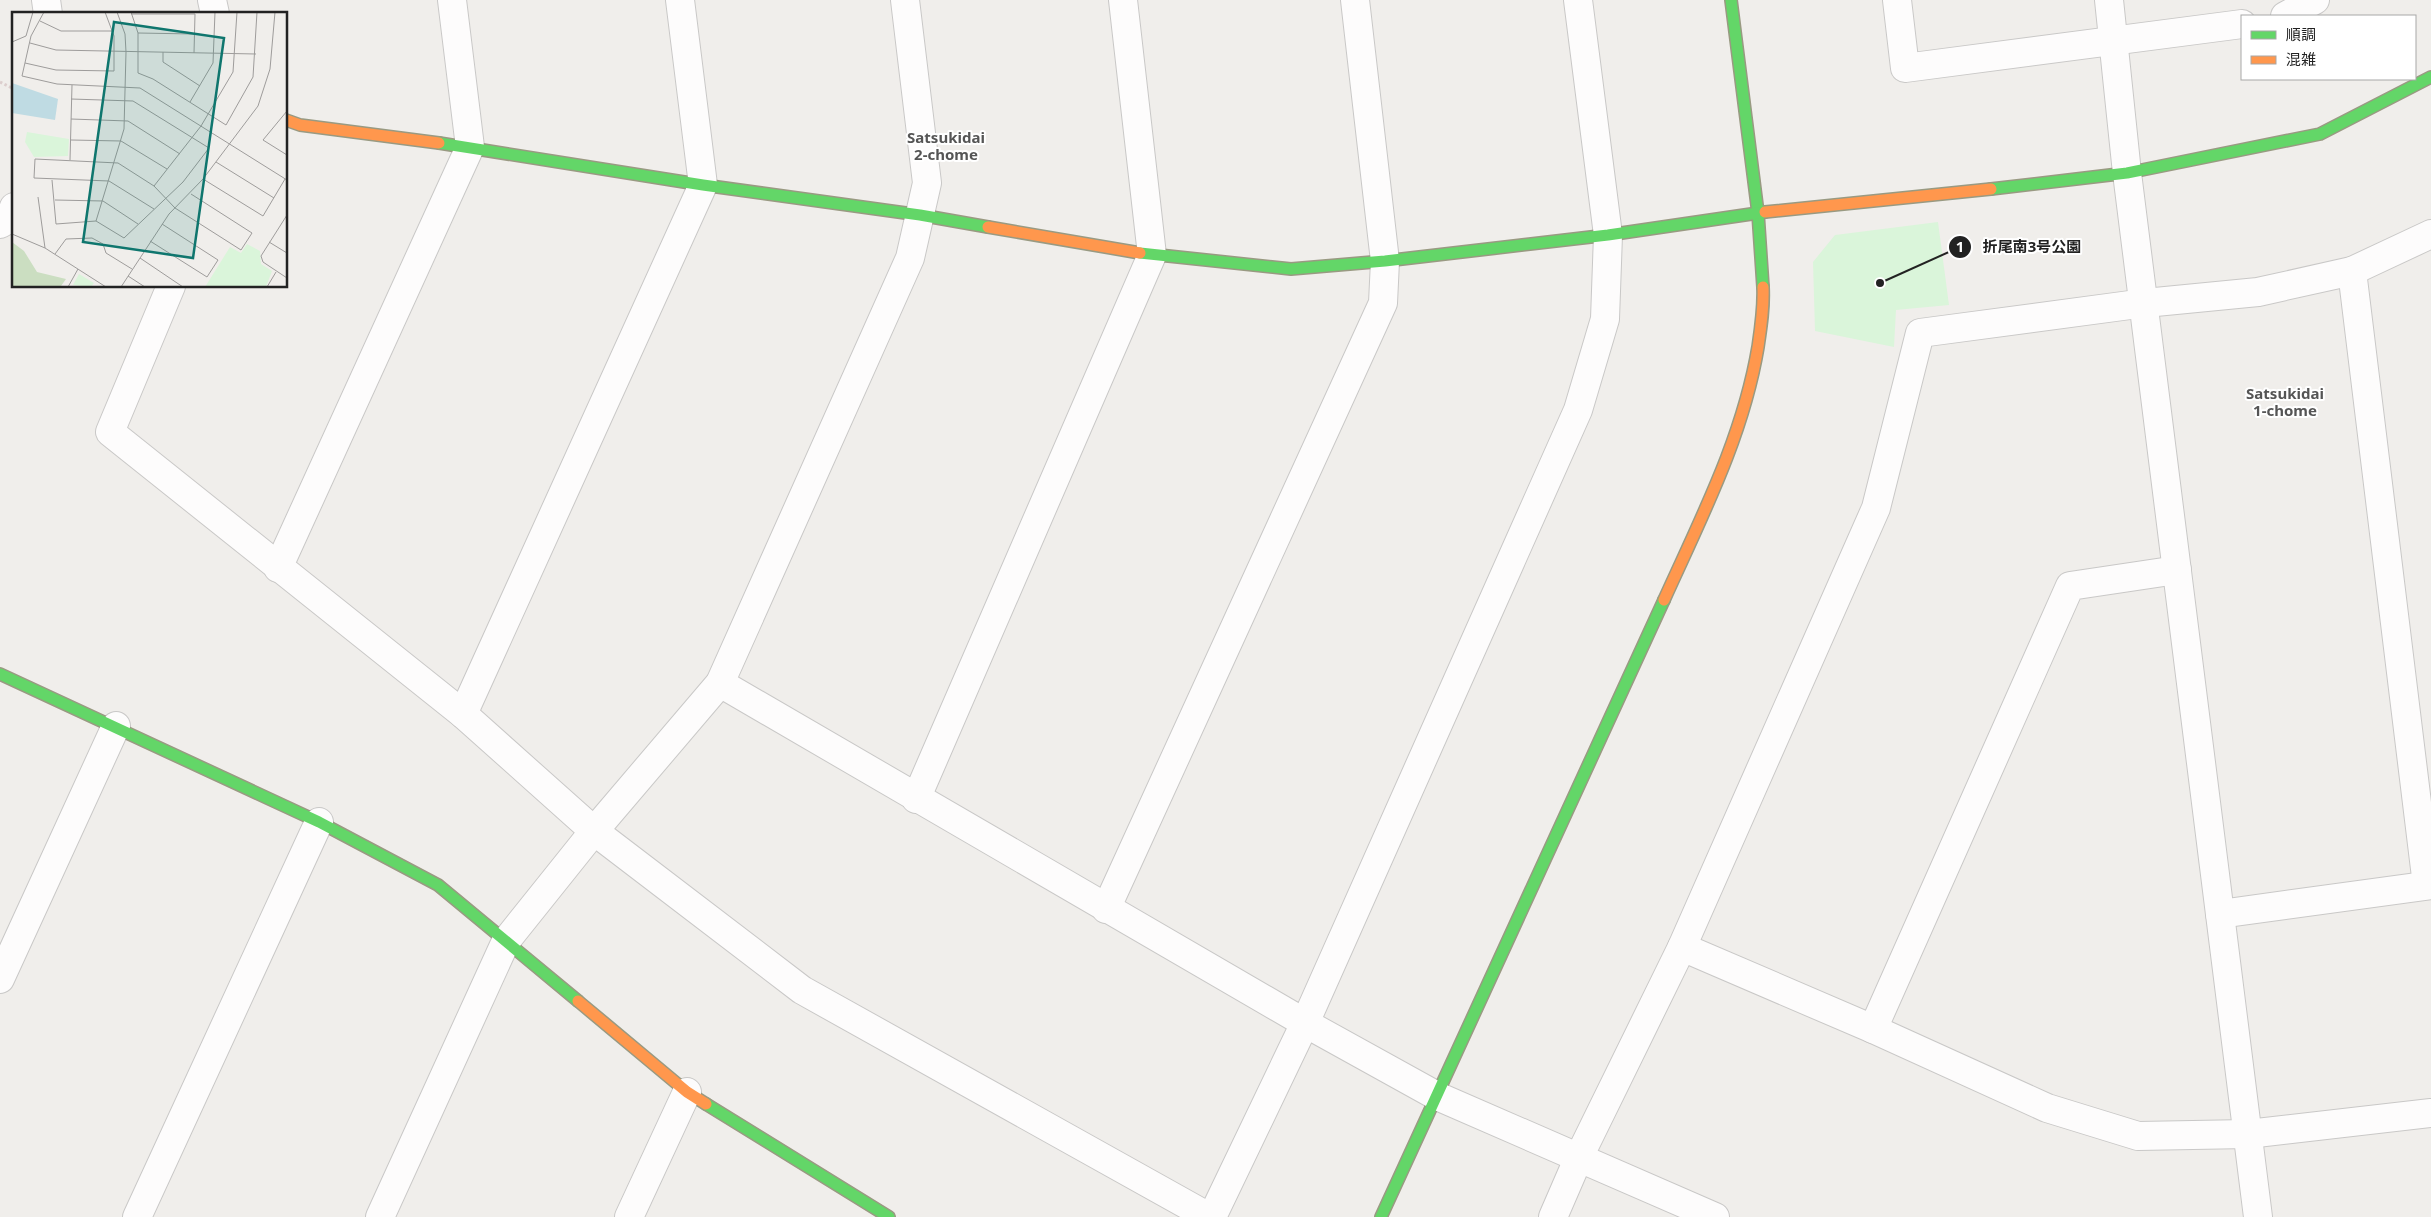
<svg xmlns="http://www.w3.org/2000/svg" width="2431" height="1217" viewBox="0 0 2431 1217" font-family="'Noto Sans','Noto Sans JP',sans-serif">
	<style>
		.park { fill: #daf5da }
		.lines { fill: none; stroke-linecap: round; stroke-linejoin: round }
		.street-casing { stroke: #c9c8c7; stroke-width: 30 }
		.fast-casing { stroke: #999a82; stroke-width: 14 }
		.slow-casing { stroke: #999a82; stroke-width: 14 }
		.path { stroke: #dccecd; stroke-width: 3; stroke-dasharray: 2.5 2.5; stroke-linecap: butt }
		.street { stroke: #fdfcfc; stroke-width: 28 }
		.fast { stroke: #63d668; stroke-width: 11 }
		.slow { stroke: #ff974d; stroke-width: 11 }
		.labels { text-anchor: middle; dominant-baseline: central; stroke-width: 4; stroke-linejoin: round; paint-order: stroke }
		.neighbourhood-label { font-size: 15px; font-weight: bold; fill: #555; stroke: #fff }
		.inset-road { fill: none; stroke: #9e9c9b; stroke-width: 1 }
		.view { fill: #0f766e; fill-opacity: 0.15; stroke: #0f766e; stroke-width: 2.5 }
		.inset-edge { fill: none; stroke: #222; stroke-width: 2.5 }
		.leader { fill: none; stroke: #222; stroke-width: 2 }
		.callout-dot { fill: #222; stroke: #fff; stroke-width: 2 }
		.mark-label { font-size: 15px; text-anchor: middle; font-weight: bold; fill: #fff }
		.callout-label { font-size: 15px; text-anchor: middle; font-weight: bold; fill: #222; stroke: #fff; stroke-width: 4; stroke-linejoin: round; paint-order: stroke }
	</style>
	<rect width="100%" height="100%" fill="#f0eeeb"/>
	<polygon class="park" points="1938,222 1949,305 1896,310 1894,347 1815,331 1813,262 1835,235"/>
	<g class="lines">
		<g class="street-casing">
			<g id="street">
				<polyline points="46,0 48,14"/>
				<polyline points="212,0 215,14"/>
				<polyline points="1897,0 1905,68 2242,24"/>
				<polyline points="2109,0 2127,173 2258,1217"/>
				<polyline points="2285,16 2315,0"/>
				<polyline points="0,224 9,219 14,207"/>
				<polyline points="2352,271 2427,885"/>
				<polyline points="171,286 110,432 463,714 594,831 802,990 1209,1217"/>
				<polyline points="278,568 470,147 452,0"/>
				<polyline points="720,683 1305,1023 1437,1096 1715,1217"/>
				<polyline points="463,714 703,185 680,0"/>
				<polyline points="916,799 1152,255 1123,0"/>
				<polyline points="1106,909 1383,303 1385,261 1355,0"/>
				<polyline points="2220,914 2431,885"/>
				<polyline points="1682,947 1873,1029 2047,1108 2138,1136 2248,1134 2431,1113"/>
				<polyline points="0,979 116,726"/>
				<polyline points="1873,1029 2070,586 2177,570"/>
				<polyline points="137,1217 319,822"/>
				<polyline points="380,1217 506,941 594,831 720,683 910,258 927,183 905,0"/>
				<polyline points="629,1217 687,1092"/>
				<polyline points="1212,1217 1305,1023 1578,410 1605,319 1608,235 1578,0"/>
				<polyline points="1553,1217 1579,1157 1682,947 1876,508 1920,333 2145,303 2258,292 2352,271 2431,234"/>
			</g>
		</g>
		<g class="fast-casing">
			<g id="fast">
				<polyline points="1731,0 1758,213 1763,287"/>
				<polyline points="439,143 703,185 920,215 988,227"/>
				<polyline points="1991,189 2127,173 2320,134 2431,77"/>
				<polyline points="1140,253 1291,269 1385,261 1608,235 1765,212"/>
				<polyline points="0,674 319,822 438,885 578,1001"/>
				<polyline points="706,1104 889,1217"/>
				<polyline points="1381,1217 1664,600"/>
			</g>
		</g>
		<g class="slow-casing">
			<g id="slow">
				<polyline points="286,120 300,125 439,143"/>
				<polyline points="1765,212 1991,189"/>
				<polyline points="988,227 1140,253"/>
				<path d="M1664,600C1701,518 1743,437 1758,347C1761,327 1764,308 1763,287"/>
				<polyline points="578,1001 687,1092 706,1104"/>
			</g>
		</g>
		<polyline class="path" points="0,82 14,89"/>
		<use href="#street" class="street"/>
		<use href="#fast" class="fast"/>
		<use href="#slow" class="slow"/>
	</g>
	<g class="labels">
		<g class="neighbourhood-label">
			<text x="946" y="137">Satsukidai<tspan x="946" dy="17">2-chome</tspan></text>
			<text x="2285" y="393">Satsukidai<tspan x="2285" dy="17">1-chome</tspan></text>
		</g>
	</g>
	<g transform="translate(12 12)">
		<rect width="275" height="275" fill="#f0eeeb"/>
		<path d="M0,230L12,239L25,260L54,267L49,274L0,275Z" fill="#cbdec1"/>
		<path d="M15,120L57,127L56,144L22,145L13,130ZM235,232L248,239L249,252L260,259L254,275H193L218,235L229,241ZM67,262L82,271L79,275L61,273Z" fill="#daf5da"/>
		<path d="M0,71L46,87L43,108L0,101Z" fill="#bfdbe3"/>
		<path class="inset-road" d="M32,0L19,24L10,64L45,72L128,76L275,168M119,0L126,21V61L141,67L214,113L241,65L245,0M119,2H183M28,9L49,19H100M126,21L182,22M0,30L14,24L21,0M18,31L44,38L244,42M151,40V50L188,74M182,41L183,2M13,51L44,58L102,59V24L93,0M59,87L121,89L197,136L171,170L112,226L84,209M178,90L201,51L203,0M275,99L251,128L275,143M59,107L116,109L168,142M59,128L109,129L155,157M58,148L60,73M204,150L262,186M191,167L251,204L273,167M40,168L44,212L84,209L112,117L114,40L113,22L105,0M142,174L189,114L221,60L225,0M26,185L33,236M43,188L91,189L126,212M142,197L97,169L22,166L23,147L106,151L142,174L163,196L229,238L240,221L179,182M275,203L249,244L251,250L275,266M0,222L33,236L94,275M138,229L195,265L206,248L150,212M257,230L275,241M43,242L54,227L80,226L91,232L94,241L120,257M128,246L171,275M116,264L133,275M56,275L66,257M109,275L157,202L191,167L246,94L258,57L263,0M255,275L264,260"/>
		<path class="view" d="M102,10L212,26L181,246L71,230Z"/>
		<rect width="275" height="275" class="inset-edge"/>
	</g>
	<path class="leader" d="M1880 283L1960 247"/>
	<g class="callout-dot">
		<circle cx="1880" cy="283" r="5"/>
		<circle cx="1960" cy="247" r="12"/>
	</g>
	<g class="mark-label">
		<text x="1960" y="252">1</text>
	</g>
	<g class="callout-label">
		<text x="2032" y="252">折尾南3号公園</text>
	</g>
	<rect x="2241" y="15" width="175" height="65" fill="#ffffff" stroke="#a7a7a7"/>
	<rect x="2251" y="31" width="25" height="8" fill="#63d668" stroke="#a7a7a7"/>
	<text x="2286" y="40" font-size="15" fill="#222222">順調</text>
	<rect x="2251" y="56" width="25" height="8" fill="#ff974d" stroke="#a7a7a7"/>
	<text x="2286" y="65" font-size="15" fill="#222222">混雑</text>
</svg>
